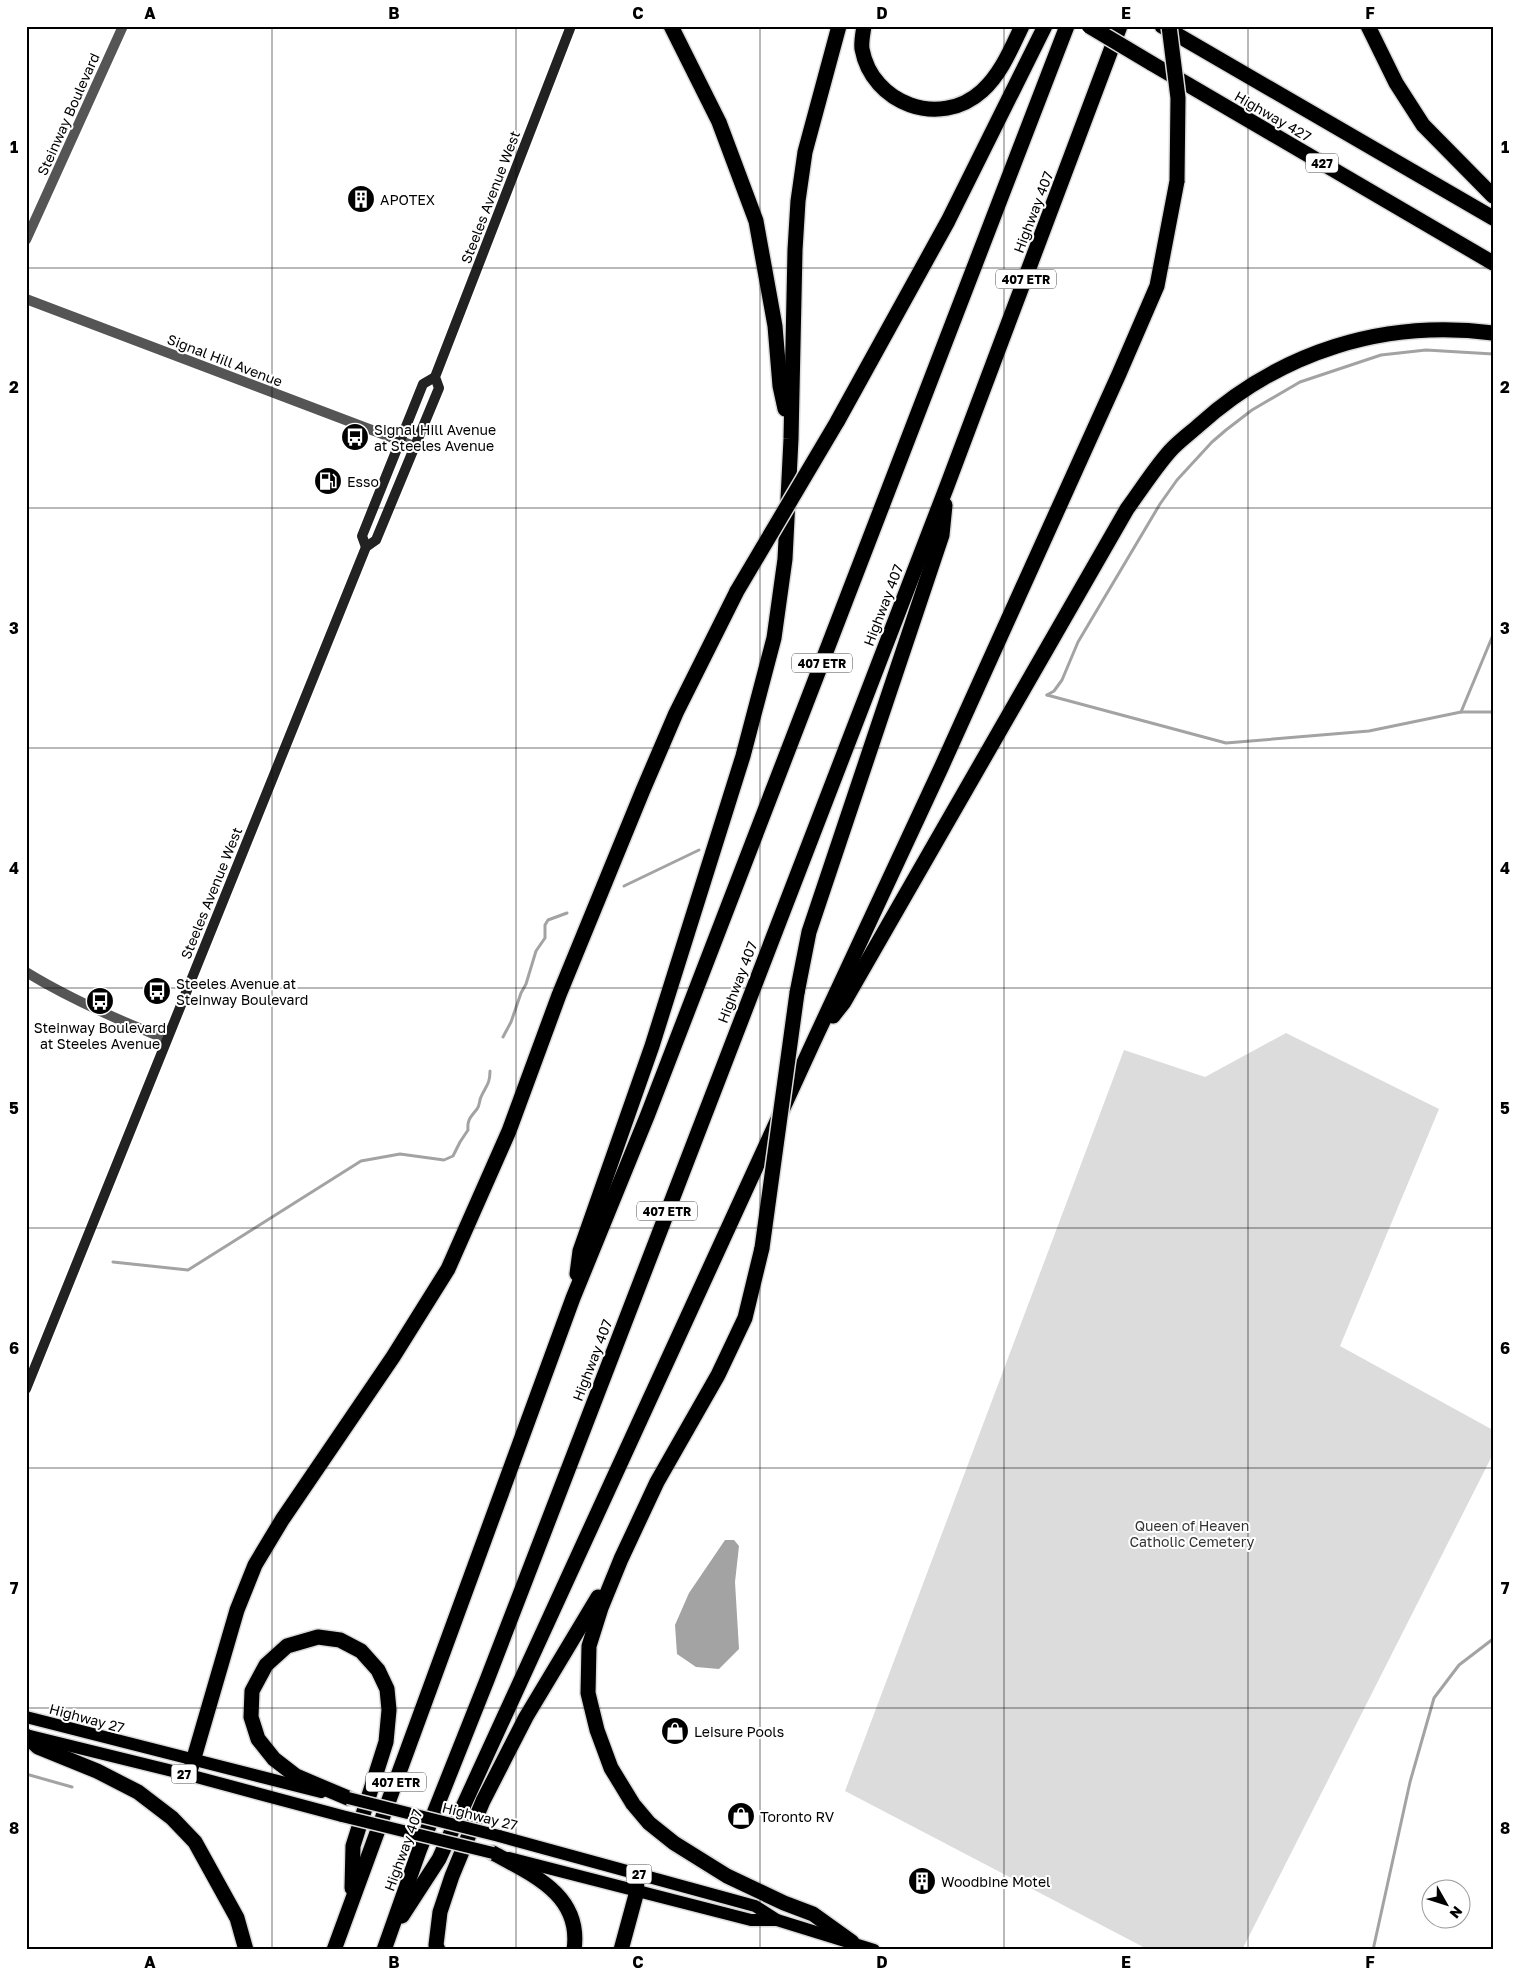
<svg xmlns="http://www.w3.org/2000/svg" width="1519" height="1976" viewBox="0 0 1519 1976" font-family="'Golos Text',sans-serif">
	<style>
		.green { fill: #dcdcdc }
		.water { fill: #a3a3a3 }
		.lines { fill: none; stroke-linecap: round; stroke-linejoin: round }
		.stream { stroke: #a3a3a3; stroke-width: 3 }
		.primary-casing { stroke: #dbdbdb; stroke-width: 15 }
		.highway-casing { stroke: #dbdbdb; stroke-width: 18 }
		.street { stroke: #555; stroke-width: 10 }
		.secondary { stroke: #222; stroke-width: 10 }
		.primary { stroke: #000; stroke-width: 12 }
		.highway { stroke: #000; stroke-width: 15 }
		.primary-bridge-casing { stroke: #dbdbdb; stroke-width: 15; stroke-linecap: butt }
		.highway-bridge-casing { stroke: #dbdbdb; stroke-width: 18; stroke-linecap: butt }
		.primary-bridge { stroke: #000; stroke-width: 12 }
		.highway-bridge { stroke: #000; stroke-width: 15 }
		.grid { fill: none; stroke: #000; stroke-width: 1; stroke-opacity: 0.55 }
		.labels { text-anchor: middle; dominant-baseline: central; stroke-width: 4; stroke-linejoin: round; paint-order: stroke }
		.shield { fill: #fff; stroke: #4c4c4c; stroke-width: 1 }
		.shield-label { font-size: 12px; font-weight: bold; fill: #000 }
		.street-label { font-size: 14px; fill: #000; stroke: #fff }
		.poi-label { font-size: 14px; fill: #000; stroke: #fff; text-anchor: start }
		.park-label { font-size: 14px; fill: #333; stroke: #fff }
		.neatline { fill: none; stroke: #000; stroke-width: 2 }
		.grid-label { font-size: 16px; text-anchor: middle; font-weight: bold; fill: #000 }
	</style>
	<rect width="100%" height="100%" fill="#fff"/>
	<polygon class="green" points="1286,1033 1439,1109 1340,1346 1493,1430 1493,1454 1242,1950 1149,1950 845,1791 1124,1050 1205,1077"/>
	<polygon class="water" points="725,1540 734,1540 739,1546 735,1582 739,1649 719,1669 696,1667 677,1654 675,1625 689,1593"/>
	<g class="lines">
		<g class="stream">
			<polyline points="1047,695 1054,691 1062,680 1078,642 1160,504 1177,480 1212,442 1226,430 1252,410 1300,382 1381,355 1426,350 1493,354"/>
			<polyline points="1047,695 1226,743 1369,731 1461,712 1493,712"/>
			<polyline points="1461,712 1493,635"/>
			<polyline points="624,886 699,850"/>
			<polyline points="503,1037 511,1022 521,993 526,984 536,951 545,938 545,925 548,920 567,913"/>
			<path d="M113,1262L188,1270L361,1161L400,1154L444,1160L453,1156L460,1142L468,1130C467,1119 471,1117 477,1109C480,1105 479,1101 481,1097C486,1086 490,1084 490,1071"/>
			<polyline points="26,1774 72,1787"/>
			<polyline points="1373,1950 1410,1782 1434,1698 1459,1665 1493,1639"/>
		</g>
		<g class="primary-casing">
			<g id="primary">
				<polyline points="26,1717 321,1792"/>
				<polyline points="26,1735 189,1775 342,1816"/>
				<polyline points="499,1836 755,1906 777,1920 874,1950"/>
				<polyline points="509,1858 751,1920 777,1920"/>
			</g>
		</g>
		<g class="highway-casing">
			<g id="highway">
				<polyline points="671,26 719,122 756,221 775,326 780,386 785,409"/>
				<path d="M864,26C863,33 861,42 862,49C872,104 940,129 982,91C1001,74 1011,49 1022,26"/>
				<polyline points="1162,26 1493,218"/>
				<polyline points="1368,26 1396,83 1423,125 1493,196"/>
				<polyline points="1151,63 1493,263"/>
				<polyline points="837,422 948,221 1045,26"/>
				<polyline points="797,993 809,932 942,535 945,505"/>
				<path d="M833,1016L844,1002L1127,509C1141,490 1154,469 1170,451C1178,442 1189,434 1198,426C1280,352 1383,319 1493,333"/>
				<polyline points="762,1248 745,1318 718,1375 657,1482 621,1559 601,1608 589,1646 588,1693 597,1730 611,1768 633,1804 649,1823 674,1843 727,1876 784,1903 813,1914 852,1942"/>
				<polyline points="577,1274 580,1251 652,1046 743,756 774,638 785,559 791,439 795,250 798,201 805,152 839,26"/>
				<polyline points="26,1736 38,1747 97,1771 138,1792 172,1818 195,1842 237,1918 246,1950"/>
				<polyline points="189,1775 237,1610 255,1565 282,1520 393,1357 448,1269 509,1131 559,995 643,790 676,713 737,591"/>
				<polyline points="348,1798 296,1776 274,1759 258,1739 251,1717 252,1691 266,1665 287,1646 318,1637 340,1640 361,1651 378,1670 387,1689 389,1710 386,1742 353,1846 352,1888"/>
				<path d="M493,1853C533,1875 582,1895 574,1950"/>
				<polyline points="402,1916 439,1859 812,1045 941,768 1119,374 1157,286 1177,181"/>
				<polyline points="334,1950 573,1298 648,1114 1067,26"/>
				<polyline points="384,1950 419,1851 487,1680 947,486 1120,26"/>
				<polyline points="438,1950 436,1945 440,1912 452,1876 483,1801 526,1717 598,1597"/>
				<polyline points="621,1950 637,1891 636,1873"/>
			</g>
		</g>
		<g class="street">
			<polyline points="26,240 123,26"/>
			<polyline points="26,299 414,446"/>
			<path d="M26,972C70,999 118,1020 166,1039"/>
		</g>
		<g class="secondary">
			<polyline points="366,547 362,536 423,384 435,377"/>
			<polyline points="26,1389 366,547 376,540 439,388 435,377 571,26"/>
		</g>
		<use href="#primary" class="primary"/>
		<use href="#highway" class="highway"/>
		<g class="primary-bridge-casing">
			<g id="primary-bridge">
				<polyline points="348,1798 499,1836"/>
				<polyline points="342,1816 493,1853"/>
			</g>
		</g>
		<g class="highway-bridge-casing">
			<g id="highway-bridge">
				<polyline points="1089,26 1151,63"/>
				<polyline points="1169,26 1178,98 1177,181"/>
				<polyline points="737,591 837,422"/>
				<polyline points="762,1248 797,993"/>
			</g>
		</g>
		<use href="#primary-bridge" class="primary-bridge"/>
		<use href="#highway-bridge" class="highway-bridge"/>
	</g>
	<path class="grid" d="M272,26V1950M516,26V1950M760,26V1950M1004,26V1950M1248,26V1950M26,268H1493M26,508H1493M26,748H1493M26,988H1493M26,1228H1493M26,1468H1493M26,1708H1493"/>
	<defs>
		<g id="building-disc" transform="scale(1.4375)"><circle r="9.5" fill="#000" stroke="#fff"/><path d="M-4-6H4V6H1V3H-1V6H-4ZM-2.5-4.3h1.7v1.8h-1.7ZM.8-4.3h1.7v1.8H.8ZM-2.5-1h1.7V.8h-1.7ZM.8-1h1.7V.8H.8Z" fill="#fff"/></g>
		<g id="bus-disc" transform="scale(1.4375)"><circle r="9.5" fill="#000" stroke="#fff"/><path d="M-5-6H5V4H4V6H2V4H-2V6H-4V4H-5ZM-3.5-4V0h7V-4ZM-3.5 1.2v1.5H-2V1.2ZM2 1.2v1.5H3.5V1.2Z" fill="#fff"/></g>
		<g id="fuel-disc" transform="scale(1.4375)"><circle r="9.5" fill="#000" stroke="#fff"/><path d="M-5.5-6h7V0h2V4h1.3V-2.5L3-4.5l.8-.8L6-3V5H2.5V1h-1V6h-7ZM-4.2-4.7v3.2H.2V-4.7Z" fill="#fff"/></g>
		<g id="shop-disc" transform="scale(1.4375)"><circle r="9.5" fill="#000" stroke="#fff"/><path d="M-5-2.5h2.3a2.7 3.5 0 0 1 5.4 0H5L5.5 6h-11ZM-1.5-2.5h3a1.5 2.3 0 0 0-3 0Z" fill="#fff"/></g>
	</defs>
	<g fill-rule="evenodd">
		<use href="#building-disc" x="361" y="199"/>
		<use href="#bus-disc" x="355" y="437"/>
		<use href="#fuel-disc" x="328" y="481"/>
		<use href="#bus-disc" x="157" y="991"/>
		<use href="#bus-disc" x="100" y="1001"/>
		<use href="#shop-disc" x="675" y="1731"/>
		<use href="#shop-disc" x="741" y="1816"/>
		<use href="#building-disc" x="922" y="1881"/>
	</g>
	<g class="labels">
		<g class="shield">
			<rect x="1306" y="153.5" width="32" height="19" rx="4"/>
			<rect x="996" y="269.5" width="60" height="19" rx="4"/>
			<rect x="792" y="653.5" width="60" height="19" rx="4"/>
			<rect x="637" y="1201.5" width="60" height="19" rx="4"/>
			<rect x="171.5" y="1764.5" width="25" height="19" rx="4"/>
			<rect x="366" y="1772.5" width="60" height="19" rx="4"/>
			<rect x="626.5" y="1864.5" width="25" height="19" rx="4"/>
		</g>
		<g class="shield-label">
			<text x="1322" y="163">427</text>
			<text x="1026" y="279">407 ETR</text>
			<text x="822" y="663">407 ETR</text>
			<text x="667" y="1211">407 ETR</text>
			<text x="184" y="1774">27</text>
			<text x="396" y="1782">407 ETR</text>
			<text x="639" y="1874">27</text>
		</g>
		<g class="street-label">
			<text transform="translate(68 114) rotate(-66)">Steinway Boulevard</text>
			<text transform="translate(1273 116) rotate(30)">Highway 427</text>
			<text transform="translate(490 197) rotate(-69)">Steeles Avenue West</text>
			<text transform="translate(1033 212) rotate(-69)">Highway 407</text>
			<text transform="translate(225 360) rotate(21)">Signal Hill Avenue</text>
			<text transform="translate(883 605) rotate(-69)">Highway 407</text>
			<text transform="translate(211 893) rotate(-68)">Steeles Avenue West</text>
			<text transform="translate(737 982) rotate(-69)">Highway 407</text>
			<text transform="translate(592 1360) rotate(-69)">Highway 407</text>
			<text transform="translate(87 1718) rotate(15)">Highway 27</text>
			<text transform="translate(480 1816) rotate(14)">Highway 27</text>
			<text transform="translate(403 1850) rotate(-70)">Highway 407</text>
		</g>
		<g class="poi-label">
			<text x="380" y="199">APOTEX</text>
			<text x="374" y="429">Signal Hill Avenue<tspan x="374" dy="16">at Steeles Avenue</tspan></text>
			<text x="347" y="481">Esso</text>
			<text x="176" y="983">Steeles Avenue at<tspan x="176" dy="16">Steinway Boulevard</tspan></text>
			<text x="100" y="1027" text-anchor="middle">Steinway Boulevard<tspan x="100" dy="16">at Steeles Avenue</tspan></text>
			<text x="694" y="1731">Leisure Pools</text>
			<text x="760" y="1816">Toronto RV</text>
			<text x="941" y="1881">Woodbine Motel</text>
		</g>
		<g class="park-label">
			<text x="1192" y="1525">Queen of Heaven<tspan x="1192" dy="16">Catholic Cemetery</tspan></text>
		</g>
	</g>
	<rect width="1519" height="1976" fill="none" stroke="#ffffff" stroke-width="55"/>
	<g transform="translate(1446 1904) rotate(129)"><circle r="24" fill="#ffffff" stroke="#999999"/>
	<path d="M0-4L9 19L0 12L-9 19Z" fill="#000000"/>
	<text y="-8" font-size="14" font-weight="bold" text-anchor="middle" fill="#000000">N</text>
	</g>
	<rect x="28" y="28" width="1464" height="1920" class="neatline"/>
	<g class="grid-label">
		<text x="150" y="19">A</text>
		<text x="394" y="19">B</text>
		<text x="638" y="19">C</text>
		<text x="882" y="19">D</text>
		<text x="1126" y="19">E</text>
		<text x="1370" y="19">F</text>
		<text x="14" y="153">1</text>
		<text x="1505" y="153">1</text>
		<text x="14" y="393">2</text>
		<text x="1505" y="393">2</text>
		<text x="14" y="634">3</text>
		<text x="1505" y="634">3</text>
		<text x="14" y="874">4</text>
		<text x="1505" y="874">4</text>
		<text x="14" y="1114">5</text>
		<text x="1505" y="1114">5</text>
		<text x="14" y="1354">6</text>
		<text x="1505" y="1354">6</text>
		<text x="14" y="1594">7</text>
		<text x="1505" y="1594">7</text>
		<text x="14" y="1834">8</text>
		<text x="1505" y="1834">8</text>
		<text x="150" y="1968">A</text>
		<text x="394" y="1968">B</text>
		<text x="638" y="1968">C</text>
		<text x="882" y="1968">D</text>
		<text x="1126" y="1968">E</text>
		<text x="1370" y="1968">F</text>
	</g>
</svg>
